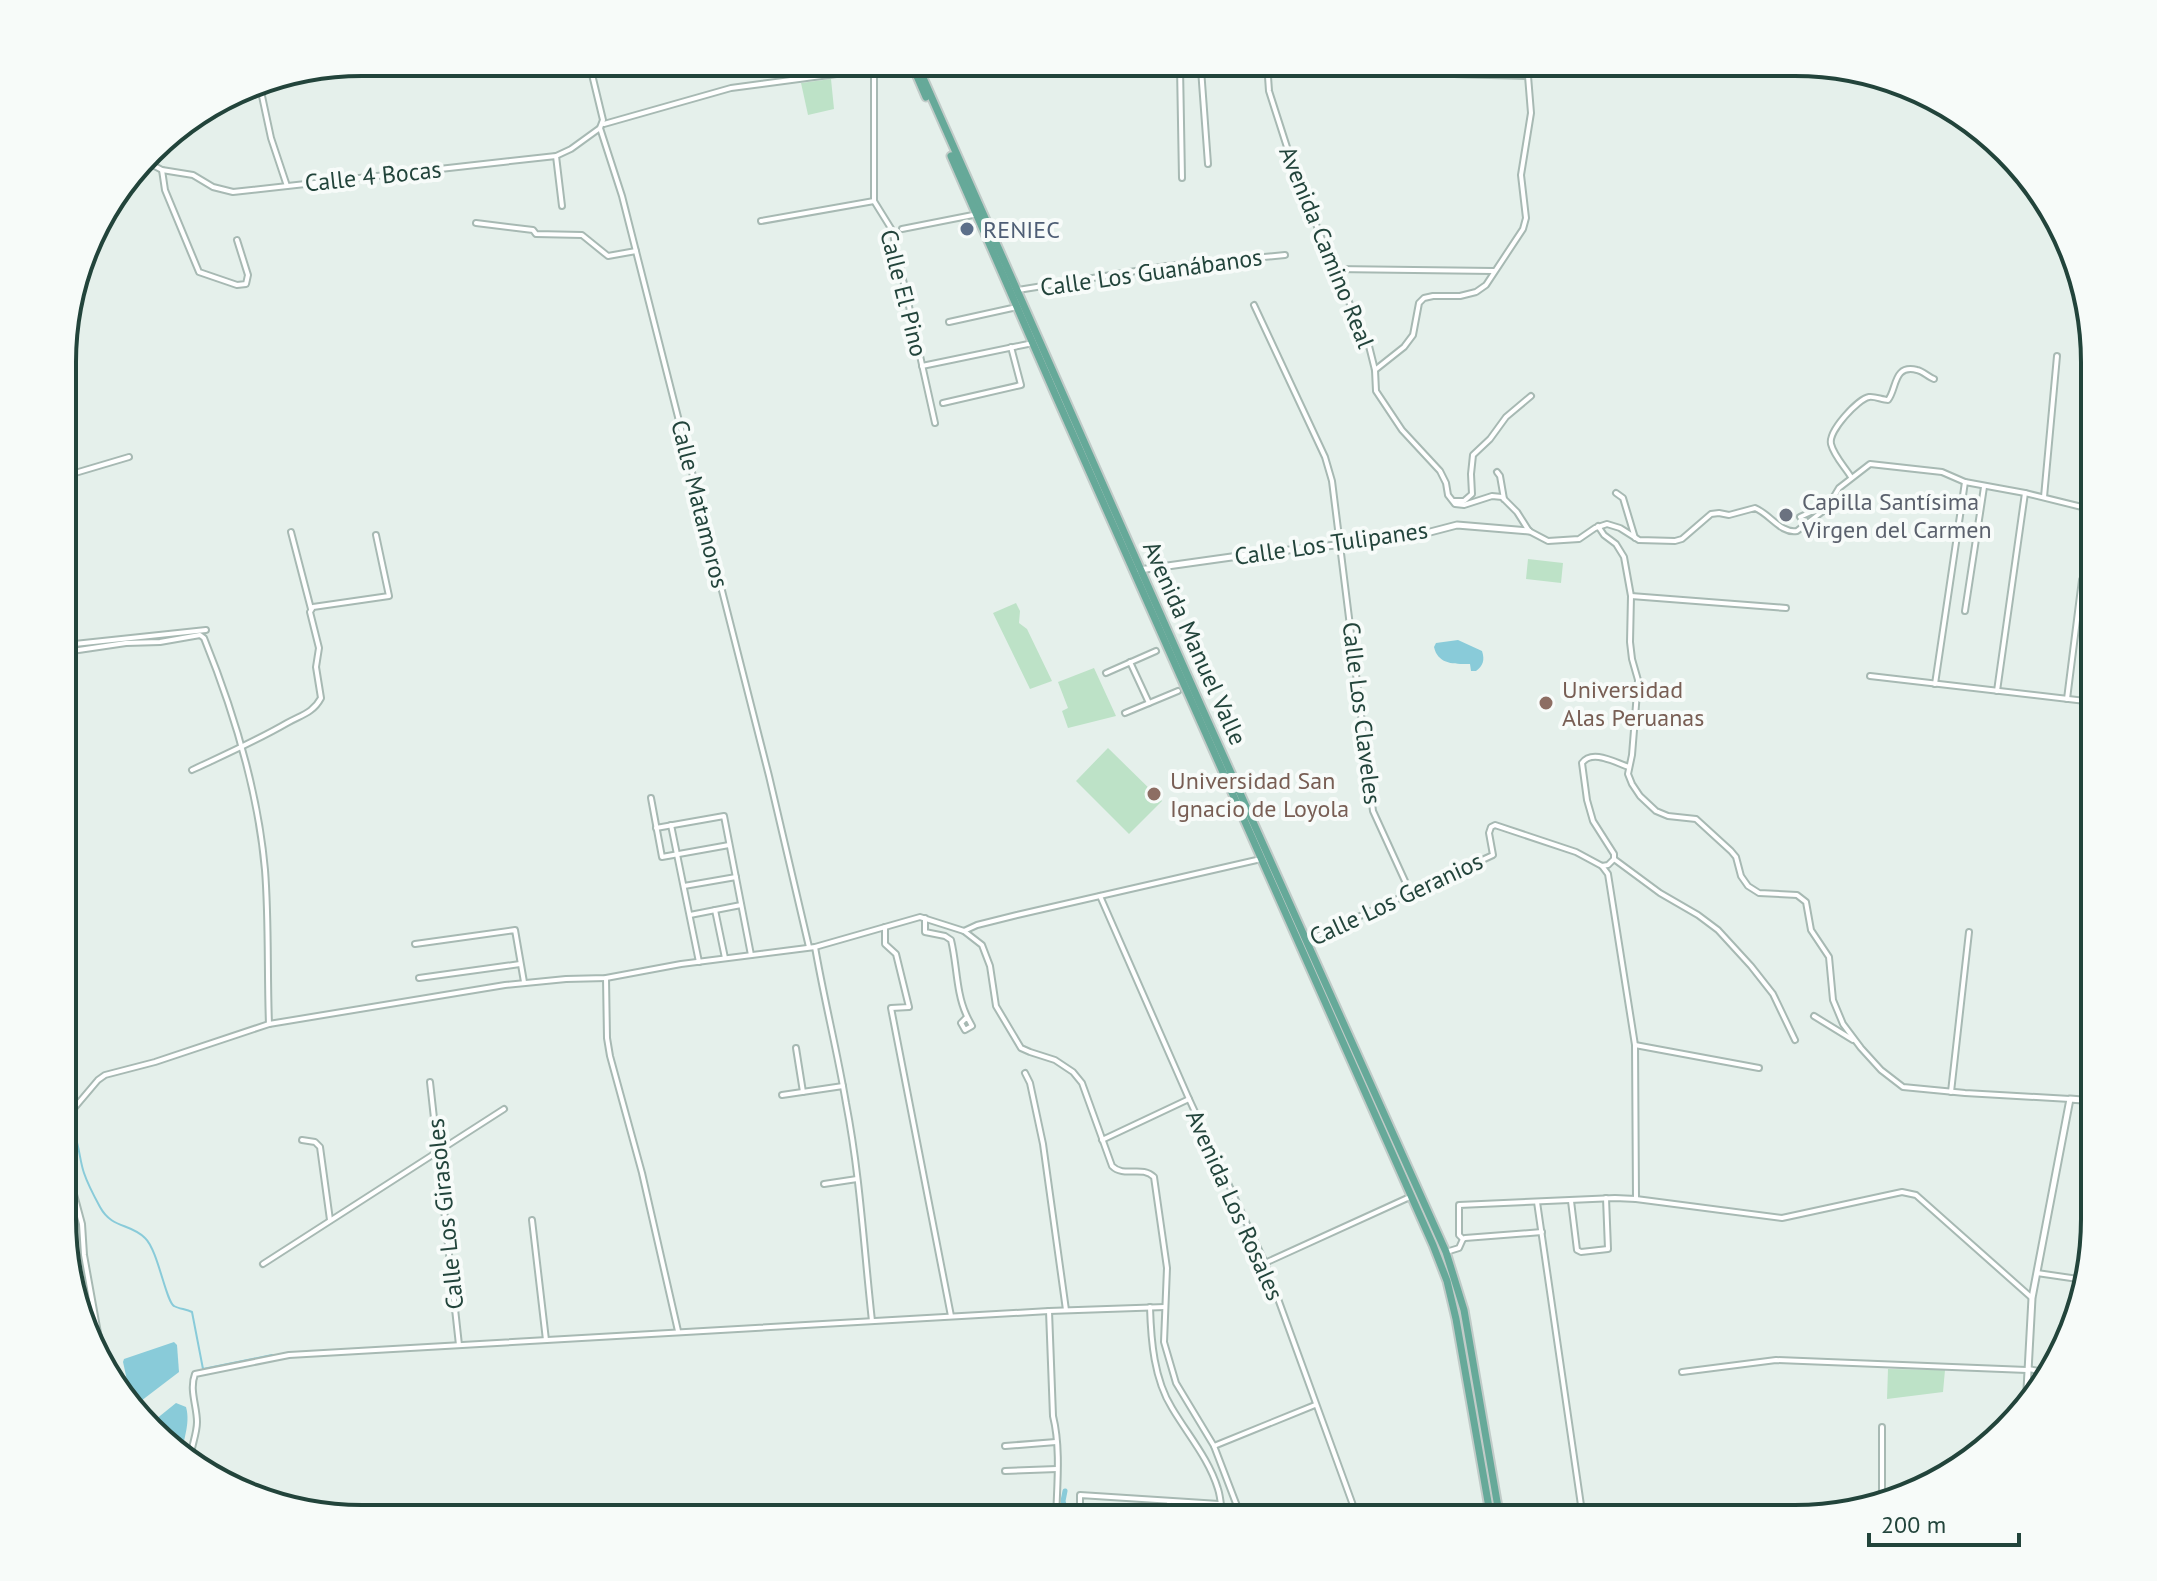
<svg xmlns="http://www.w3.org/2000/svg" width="2157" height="1581" viewBox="0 0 2157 1581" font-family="'PT Sans',sans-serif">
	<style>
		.green { fill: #bde2c7 }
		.water { fill: #89cbd9 }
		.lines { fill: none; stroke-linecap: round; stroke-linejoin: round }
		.stream { stroke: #89cbd9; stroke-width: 2 }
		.canal { stroke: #89cbd9; stroke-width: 5 }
		.minor-casing { stroke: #a7b9b3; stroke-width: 8 }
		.tertiary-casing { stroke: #a7b9b3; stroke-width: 9 }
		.primary-casing { stroke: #c1cbc8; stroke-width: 11 }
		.minor { stroke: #fff; stroke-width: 4 }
		.tertiary { stroke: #fff; stroke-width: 5 }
		.primary { stroke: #66a999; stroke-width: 7 }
		.service-dot { fill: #5c6f8a; stroke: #f7fbf9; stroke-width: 3 }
		.worship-dot { fill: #6b7280; stroke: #f7fbf9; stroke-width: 3 }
		.education-dot { fill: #8d6e63; stroke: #f7fbf9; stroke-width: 3 }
		.labels { text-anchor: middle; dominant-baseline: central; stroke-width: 8; stroke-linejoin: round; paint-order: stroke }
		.street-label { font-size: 24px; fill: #22443b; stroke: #f7fbf9 }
		.service-label { font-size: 24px; fill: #4e5e75; stroke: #f7fbf9; text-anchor: start }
		.worship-label { font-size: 24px; fill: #5b616d; stroke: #f7fbf9; text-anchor: start }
		.education-label { font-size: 24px; fill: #785e54; stroke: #f7fbf9; text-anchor: start }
		.rim { fill: none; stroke: #22443b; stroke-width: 4 }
	</style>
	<rect width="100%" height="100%" fill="#e5f0eb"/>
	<g class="green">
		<polygon points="831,79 834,109 808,115 801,83"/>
		<polygon points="1528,559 1563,563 1561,583 1526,579"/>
		<polygon points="1016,603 1020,611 1019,623 1027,629 1052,681 1030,689 993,613"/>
		<polygon points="1094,668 1116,716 1068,728 1062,711 1068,708 1058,682"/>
		<polygon points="1108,748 1162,801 1129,834 1076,781"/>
		<polygon points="1888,1369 1945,1370 1943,1392 1887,1399"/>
	</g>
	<g class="water">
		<path d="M1458,640L1482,651C1485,660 1483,666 1476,671H1471L1470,664C1455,664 1438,665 1434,647L1436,643Z"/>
		<polygon points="65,1207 83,1285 86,1321 65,1258"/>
		<polygon points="174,1342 177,1345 179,1372 137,1404 132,1403 123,1362 124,1359"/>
		<path d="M176,1403L186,1407C191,1425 182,1440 182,1458L150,1424Z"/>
	</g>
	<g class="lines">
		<path class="stream" d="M65,1121C80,1135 78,1156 84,1173C88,1185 94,1196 100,1207C112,1229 130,1223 145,1238C158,1250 166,1302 174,1306C179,1309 186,1309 192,1312L203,1369L272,1355"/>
		<polyline class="canal" points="1065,1491 1063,1501 1068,1519"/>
		<g class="minor-casing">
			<g id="minor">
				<polyline points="589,62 603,120 600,128 622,196 769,776 809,947"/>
				<path d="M1148,62C1226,74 1303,69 1381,68C1405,68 1430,73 1454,74C1479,75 1503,75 1528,76"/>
				<path d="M1267,62L1269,91L1295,172L1334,269L1369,346L1375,370L1376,391L1402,430L1440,471L1446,483L1448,495L1455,504L1464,505L1492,496L1502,497L1517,512L1529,531L1548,541L1579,539L1595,528L1607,524L1620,528L1639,540L1675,541L1682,539L1711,514L1719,513L1729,515L1755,508C1770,514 1781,534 1797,531L1827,508L1839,488L1870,464L1942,472L1965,482L2025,493L2094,510"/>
				<polyline points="1180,67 1182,178"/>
				<polyline points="874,69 874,201 892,230 935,423"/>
				<polyline points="1201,69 1208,164"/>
				<polyline points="259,82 271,138 287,186"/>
				<polyline points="604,124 731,88 874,69 885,62"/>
				<polyline points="556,156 562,206"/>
				<polyline points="145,161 162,170 193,175 213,187 233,192 556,156 571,149 600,128"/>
				<polyline points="162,170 165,190 199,272 237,285 246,284 248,275 237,240"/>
				<polyline points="761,221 874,201"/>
				<polyline points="476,223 533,230 536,234 582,235 608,256 636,251"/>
				<polyline points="902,229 978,214"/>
				<polyline points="1334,269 1494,271"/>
				<polyline points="1018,290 1167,266 1285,255"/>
				<polyline points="1254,305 1325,457 1332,481 1373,811 1410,892"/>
				<polyline points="949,322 1017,307"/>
				<polyline points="922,366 1033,343"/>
				<polyline points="1375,370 1404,347 1413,335 1419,303 1424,298 1433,296 1460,296 1476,292 1486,285 1523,229 1526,218 1521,175 1531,113 1528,76 1524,62"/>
				<polyline points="943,403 1021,385 1011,347"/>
				<polyline points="1497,472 1500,476 1504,499"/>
				<polyline points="65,476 129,457"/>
				<path d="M1851,477C1845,467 1834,456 1831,444C1828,431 1858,399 1869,397C1875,396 1882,400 1888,400C1897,389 1893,364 1917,370C1923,371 1928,377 1934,379"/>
				<polyline points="1616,493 1623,498 1635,538"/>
				<polyline points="2044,497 2057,356"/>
				<polyline points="1454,501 1464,501 1472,494 1471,474 1473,455 1490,439 1506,417 1531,396"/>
				<polyline points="1800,517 1813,511 1832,498"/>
				<polyline points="1598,526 1604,535 1616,544 1624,557 1631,596 1630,642 1632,659 1638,680 1632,755 1628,774 1632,784 1640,796 1656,811 1668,816 1696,819 1731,851 1736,857 1741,876 1748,886 1759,893 1797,895 1806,902 1811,930 1829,957 1833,1000 1843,1024 1861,1048 1881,1070 1903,1087 1965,1093 2070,1099"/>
				<polyline points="291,532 311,609"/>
				<polyline points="1631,596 1786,608"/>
				<polyline points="1965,611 1984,487"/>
				<polyline points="65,627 70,644"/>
				<polyline points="65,645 206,630"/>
				<path d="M65,652L126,643L160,642L200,635L204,638C234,712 258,791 265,870C269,921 267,973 269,1024"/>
				<polyline points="1130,662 1149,703"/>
				<polyline points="1106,673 1156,651"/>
				<polyline points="1870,676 2094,702"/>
				<polyline points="1935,684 1965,482"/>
				<polyline points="1997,691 2025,493"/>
				<polyline points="2067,699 2082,580"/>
				<polyline points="1125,713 1178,691"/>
				<path d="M192,770C224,755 256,741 287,723C301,715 313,713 321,698L316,667L319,648L310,612L313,607L389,596L376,535"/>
				<polyline points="651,798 662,857 729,845"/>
				<polyline points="671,825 699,962"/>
				<polyline points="656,828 724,816 751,955"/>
				<polyline points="1614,859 1660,893 1698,915 1718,930 1751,966 1773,994 1795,1040"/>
				<polyline points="1602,866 1608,874 1635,1045 1636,1199"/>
				<polyline points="684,886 736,877"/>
				<polyline points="1100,896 1189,1099 1265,1263 1358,1519"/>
				<polyline points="715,910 725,958"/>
				<polyline points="690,915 741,905"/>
				<path d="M925,918V932L945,936L951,940C957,964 956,992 966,1014C968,1019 970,1022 972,1026L965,1030L961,1023L967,1017"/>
				<polyline points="885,927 885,944 896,954 909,1007 891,1008 951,1316"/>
				<polyline points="964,931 977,925 1017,915 1261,859"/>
				<path d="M1306,941L1493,855L1489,833L1491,827L1495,825L1576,852L1602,866L1608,865L1614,859V854L1593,821L1587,800L1582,763C1592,749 1614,762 1629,767"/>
				<polyline points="415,944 515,930 524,982"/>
				<path d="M815,947C824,999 837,1050 846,1103C860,1175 864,1249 872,1321"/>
				<polyline points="419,978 520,964"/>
				<polyline points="606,978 607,1038 610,1056 642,1173 678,1331"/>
				<polyline points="2094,1001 2092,1015 2094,1017"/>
				<polyline points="1814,1016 1853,1040"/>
				<polyline points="1635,1045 1759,1068"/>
				<polyline points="796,1048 803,1092"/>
				<polyline points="1025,1073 1030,1083 1043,1144 1066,1310"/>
				<polyline points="430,1082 459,1345"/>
				<polyline points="1951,1092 1969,932"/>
				<polyline points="782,1095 843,1086"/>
				<path d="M65,1119L98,1080L105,1075L155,1062L269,1024L505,985L566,979L606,978L681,964L815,947L920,917L964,931L982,945L990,966L996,1006L1021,1048L1030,1052L1055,1060L1073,1072L1082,1083L1112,1166C1124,1178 1142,1165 1154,1177L1167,1268L1164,1342L1176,1383L1214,1446L1242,1519"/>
				<polyline points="302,1140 315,1142 320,1147 330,1220"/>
				<polyline points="1102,1140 1189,1099"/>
				<polyline points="65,1161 82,1224 84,1255 98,1333 111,1379"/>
				<polyline points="824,1184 857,1179"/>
				<polyline points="1571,1201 1577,1250 1581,1252 1608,1249 1606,1198"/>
				<polyline points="1537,1202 1583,1519"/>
				<polyline points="532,1220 546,1340"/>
				<polyline points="1463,1239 1459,1235 1459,1205 1615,1198 1636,1199 1782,1218 1902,1192 1916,1195 2032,1298"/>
				<polyline points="1446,1252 1459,1248 1463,1239 1465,1238 1542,1232"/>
				<polyline points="1265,1263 1412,1196"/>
				<polyline points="263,1264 504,1109"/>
				<polyline points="2037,1273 2085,1280"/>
				<path d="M1150,1307C1151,1341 1154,1379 1172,1408C1188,1435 1209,1459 1218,1489C1221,1498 1221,1509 1223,1519"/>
				<path d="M1049,1311L1053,1416C1061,1448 1057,1486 1056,1519"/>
				<polyline points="2028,1369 2050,1373"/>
				<polyline points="1682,1372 1776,1360 2027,1370"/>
				<polyline points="1005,1446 1056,1442"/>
				<polyline points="1214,1446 1315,1405"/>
				<path d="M190,1462C190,1449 197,1435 197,1422C197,1406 189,1390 195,1374L289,1355L1049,1311L1165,1307"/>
				<polyline points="1005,1471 1057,1469"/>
				<polyline points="1882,1499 1882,1427"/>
				<polyline points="1169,1501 1171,1519"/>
				<polyline points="1080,1519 1080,1495 1219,1504"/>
				<polyline points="1689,1519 1693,1518"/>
			</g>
		</g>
		<g class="tertiary-casing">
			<g id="tertiary">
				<polyline points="1139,570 1260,553 1411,537 1457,525 1529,531"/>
				<polyline points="2026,1408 2032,1298 2070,1099 2094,1101"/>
			</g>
		</g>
		<g class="primary-casing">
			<g id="primary">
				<polyline points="911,62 926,97"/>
				<polyline points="916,62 1201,706 1446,1252 1464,1310 1500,1519"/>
				<polyline points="951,156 1055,394 1433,1245 1447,1281 1456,1319 1491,1519"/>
			</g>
		</g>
		<use href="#minor" class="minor"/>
		<use href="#tertiary" class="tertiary"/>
		<use href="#primary" class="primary"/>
	</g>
	<circle class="service-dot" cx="967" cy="229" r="8"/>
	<circle class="worship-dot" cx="1786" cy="515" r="8"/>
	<g class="education-dot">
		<circle cx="1546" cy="703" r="8"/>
		<circle cx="1154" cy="794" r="8"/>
	</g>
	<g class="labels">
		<g class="street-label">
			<text transform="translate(373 176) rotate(-6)">Calle 4 Bocas</text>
			<text transform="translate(1327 247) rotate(68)">Avenida Camino Real</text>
			<text transform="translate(1151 272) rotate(-8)">Calle Los Guanábanos</text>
			<text transform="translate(904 293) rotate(76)">Calle El Pino</text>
			<text transform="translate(700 504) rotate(76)">Calle Matamoros</text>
			<text transform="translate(1331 543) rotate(-8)">Calle Los Tulipanes</text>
			<text transform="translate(1195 643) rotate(66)">Avenida Manuel Valle</text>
			<text transform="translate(1362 713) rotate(83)">Calle Los Claveles</text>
			<text transform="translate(1396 899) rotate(-25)">Calle Los Geranios</text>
			<text transform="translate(1235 1205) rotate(66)">Avenida Los Rosales</text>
			<text transform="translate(445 1214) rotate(-96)">Calle Los Girasoles</text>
		</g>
		<g class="service-label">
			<text x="983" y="229">RENIEC</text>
		</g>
		<g class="worship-label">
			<text x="1802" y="501">Capilla Santísima<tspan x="1802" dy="28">Virgen del Carmen</tspan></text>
		</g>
		<g class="education-label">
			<text x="1562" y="689">Universidad<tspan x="1562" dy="28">Alas Peruanas</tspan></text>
			<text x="1170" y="780">Universidad San<tspan x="1170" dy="28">Ignacio de Loyola</tspan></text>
		</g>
	</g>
	<path d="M0 0H2157V1581H0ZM362 76H1795A286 286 0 0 1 2081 362V1219A286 286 0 0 1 1795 1505H362A286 286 0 0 1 76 1219V362A286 286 0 0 1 362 76Z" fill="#f7fbf9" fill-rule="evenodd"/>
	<path class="rim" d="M362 76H1795A286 286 0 0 1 2081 362V1219A286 286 0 0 1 1795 1505H362A286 286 0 0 1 76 1219V362A286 286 0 0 1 362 76Z"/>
	<path d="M1869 1533v12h150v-12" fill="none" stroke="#22443b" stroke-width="4"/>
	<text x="1881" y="1533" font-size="24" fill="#22443b" stroke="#f7fbf9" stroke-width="6" paint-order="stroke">200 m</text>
</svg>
